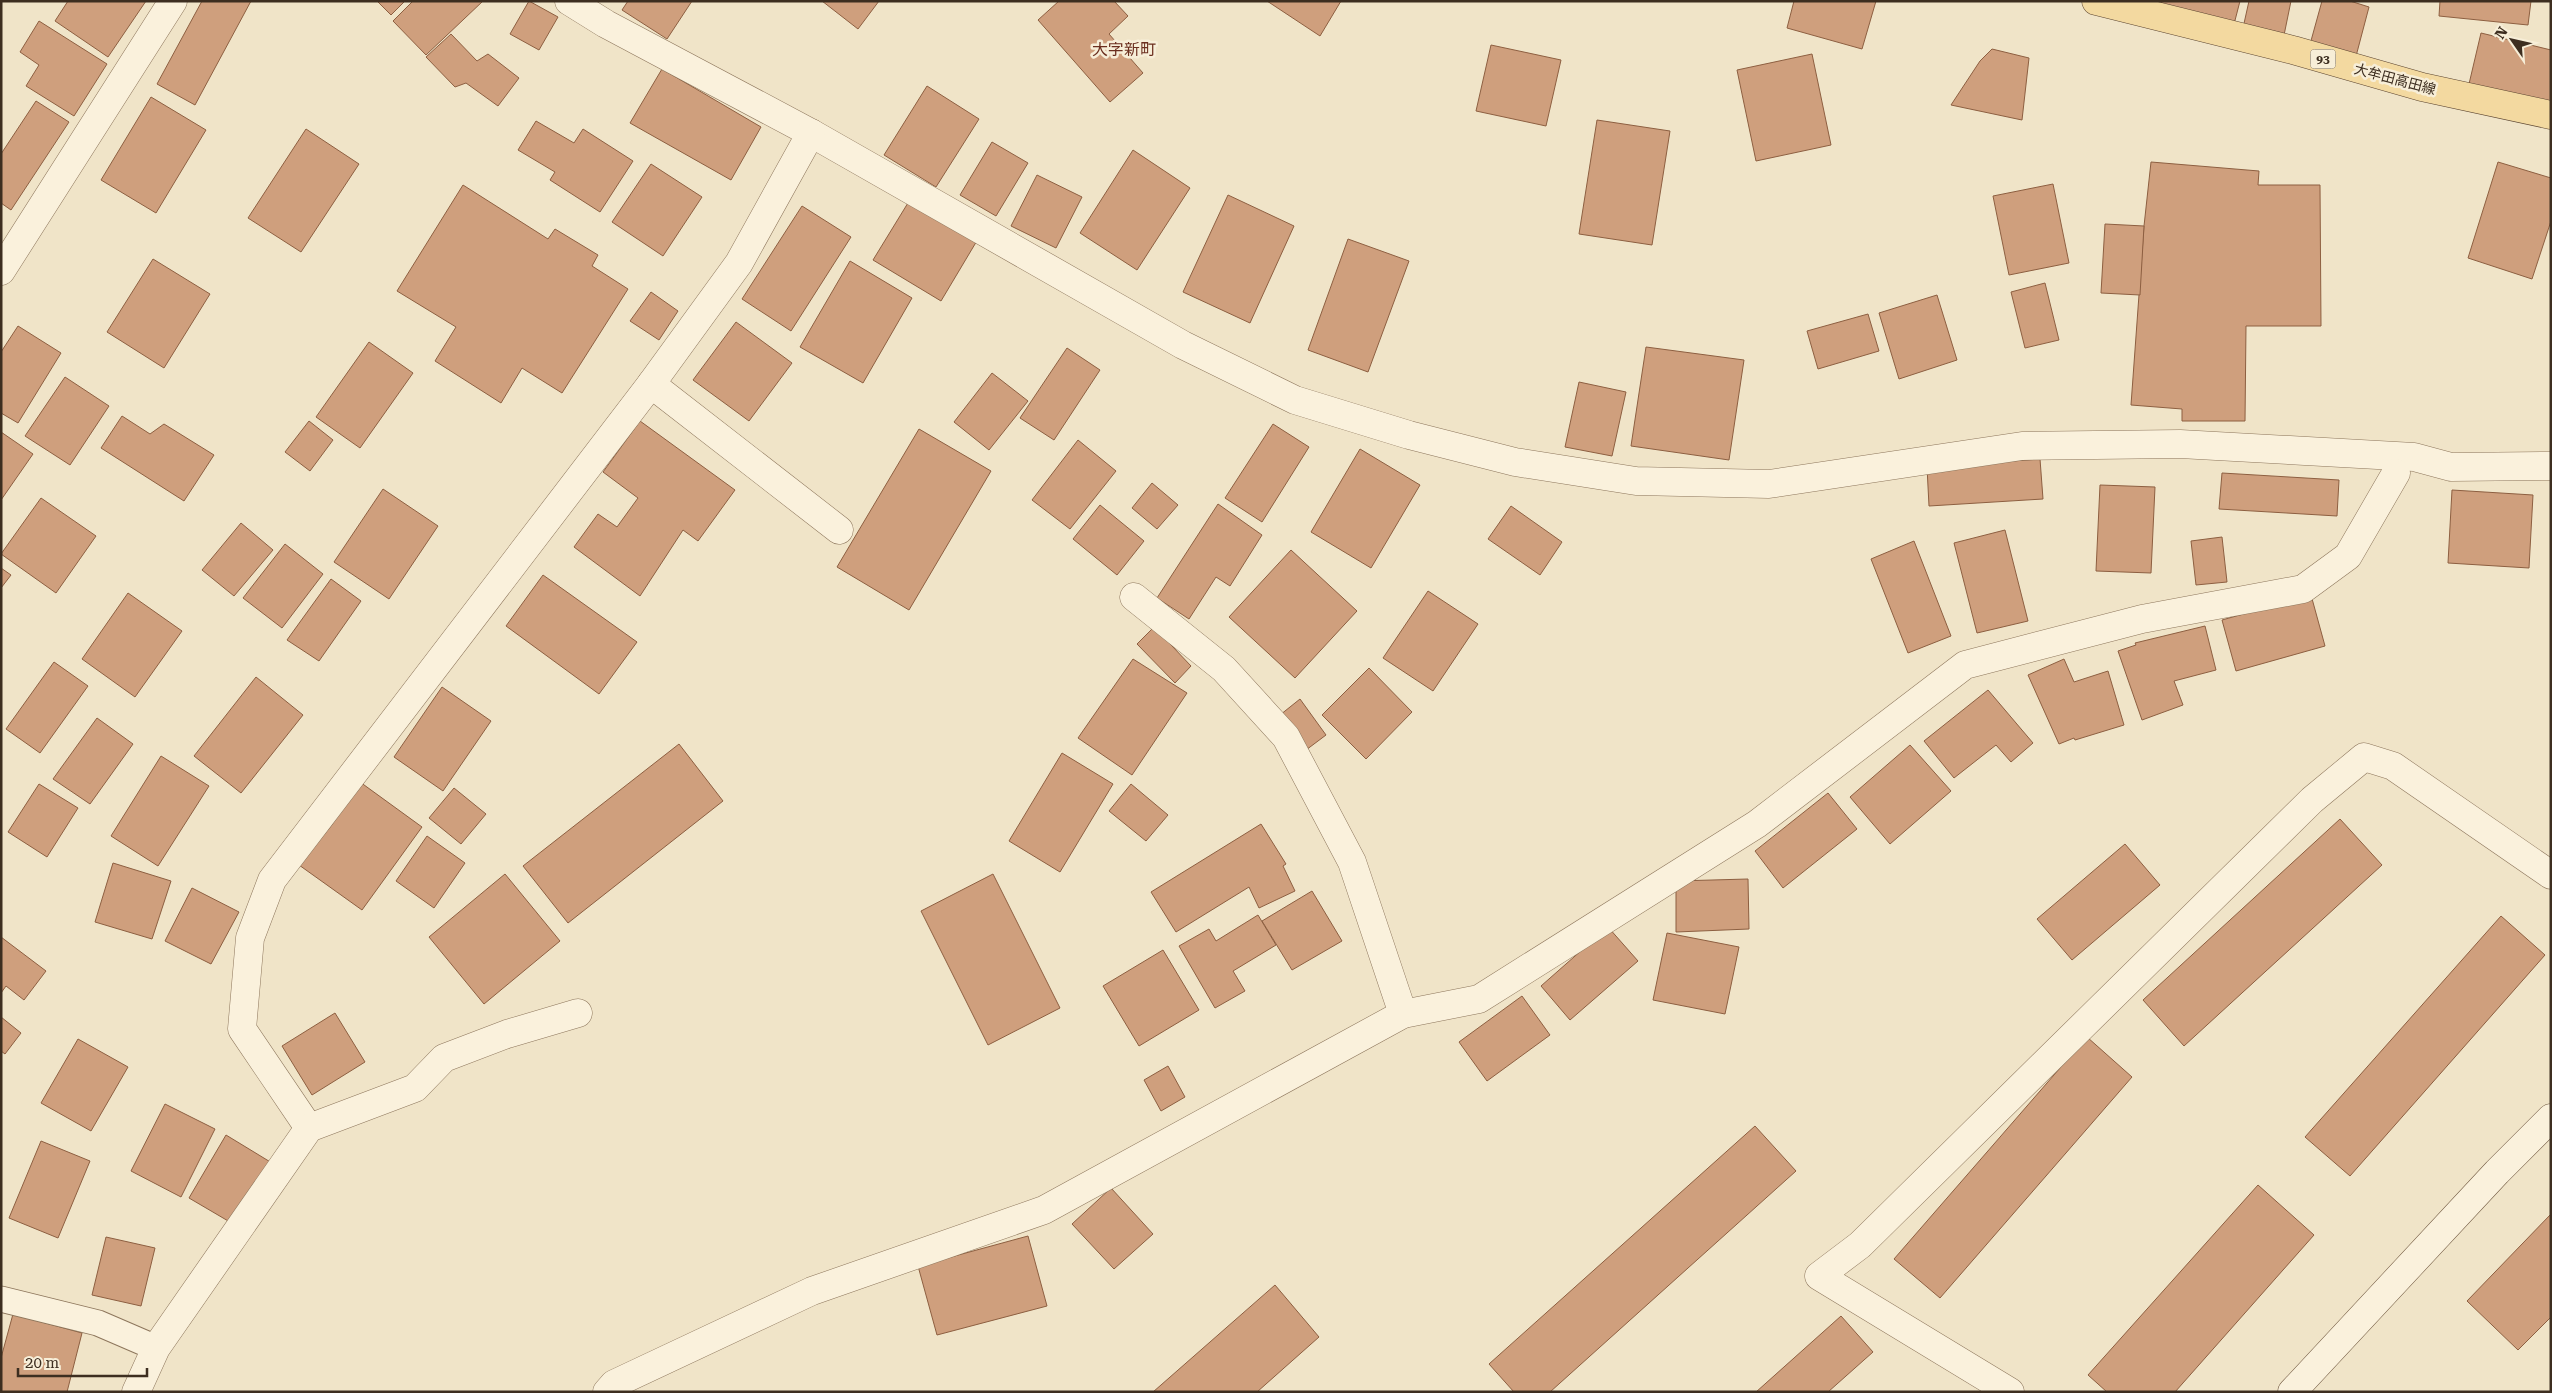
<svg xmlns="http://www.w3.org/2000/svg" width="2552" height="1393" viewBox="0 0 2552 1393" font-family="'Roboto Serif','Noto Sans JP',serif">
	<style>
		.building { fill: #cf9f7d; stroke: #8d5f41 }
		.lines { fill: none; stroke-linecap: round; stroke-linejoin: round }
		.lane-casing { stroke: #8d765c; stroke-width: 27 }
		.street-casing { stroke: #8d765c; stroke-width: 29 }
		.secondary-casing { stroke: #6f573f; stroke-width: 29 }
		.primary-casing { stroke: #5b4430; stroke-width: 29 }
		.lane { stroke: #faf1dc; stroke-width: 25 }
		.street { stroke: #faf1dc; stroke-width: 28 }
		.secondary { stroke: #faf1dc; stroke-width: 28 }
		.primary { stroke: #f3d9a0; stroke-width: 28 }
		.labels { text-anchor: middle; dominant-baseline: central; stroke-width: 5; stroke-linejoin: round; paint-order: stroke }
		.shield { fill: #f7eed8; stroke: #756857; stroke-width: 1 }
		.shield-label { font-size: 12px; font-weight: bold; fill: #3d2e20 }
		.street-label { font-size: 14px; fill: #3d2e20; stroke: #f7eed8 }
		.quarter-label { font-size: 16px; fill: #6b2e1e; stroke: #f7eed8 }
	</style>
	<rect width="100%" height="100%" fill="#f0e4c8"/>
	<g class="building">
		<polygon points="68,1 146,1 108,57 55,21"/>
		<polygon points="202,1 251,1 195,105 157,84"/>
		<polygon points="377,1 405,1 391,15"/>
		<polygon points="413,1 483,1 426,55 393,21"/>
		<polygon points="529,1 558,17 539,50 510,34"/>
		<polygon points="628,1 692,1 667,39 622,10"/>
		<polygon points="822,1 879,1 858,29"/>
		<polygon points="1059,1 1114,1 1128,16 1109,34 1143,73 1110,102 1038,20"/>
		<polygon points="1267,1 1341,1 1320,36"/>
		<polygon points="1794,1 1876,1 1862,49 1787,28"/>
		<polygon points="2162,1 2240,1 2232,32 2159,11"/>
		<polygon points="2249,1 2291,1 2282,45 2241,37"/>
		<polygon points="2322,1 2350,1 2369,7 2355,60 2309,48"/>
		<polygon points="2440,1 2531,1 2528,25 2439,16"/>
		<polygon points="39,21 107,64 74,116 26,86 39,65 20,52"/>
		<polygon points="2481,33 2551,50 2551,114 2465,101"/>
		<polygon points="451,34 477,61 488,54 519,78 498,106 466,83 455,87 426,57"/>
		<polygon points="1491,45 1561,60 1546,126 1476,111"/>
		<polygon points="1992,49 2029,58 2022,120 1951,105 1980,61"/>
		<polygon points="1812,54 1831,145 1756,161 1737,70"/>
		<polygon points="662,69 761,127 731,180 630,123"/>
		<polygon points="927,86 979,119 936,187 884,155"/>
		<polygon points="151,97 206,130 156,213 101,180"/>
		<polygon points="36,101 69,122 11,210 1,203 1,154"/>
		<polygon points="1597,120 1670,131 1652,245 1579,234"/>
		<polygon points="536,121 574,143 583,129 633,161 600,212 550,180 555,172 518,150"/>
		<polygon points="306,129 359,164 301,252 248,218"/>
		<polygon points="992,142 1028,163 996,216 960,195"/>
		<polygon points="1133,150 1190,188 1137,270 1080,233"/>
		<polygon points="2151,162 2259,171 2258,185 2320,185 2321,326 2246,326 2245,421 2182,421 2182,409 2131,405 2144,226"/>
		<polygon points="2498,162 2551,178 2551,221 2532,279 2468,258"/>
		<polygon points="651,164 702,197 663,256 612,222"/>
		<polygon points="1037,175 1082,197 1056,248 1011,226"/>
		<polygon points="2053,184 2069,263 2009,275 1993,196"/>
		<polygon points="463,185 548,239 555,229 598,255 592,266 628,289 562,393 522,368 501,403 435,361 456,327 397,291"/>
		<polygon points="1228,195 1294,226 1250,323 1183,292"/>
		<polygon points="911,198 978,239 941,301 873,260"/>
		<polygon points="802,206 851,237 791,331 742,299"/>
		<polygon points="2105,224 2144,226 2140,295 2101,293"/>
		<polygon points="1348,239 1409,261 1368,372 1308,350"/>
		<polygon points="153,259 210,294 164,368 107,332"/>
		<polygon points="850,261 912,298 863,383 800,347"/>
		<polygon points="2045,283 2059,340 2025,348 2011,292"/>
		<polygon points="651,292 678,311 659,340 630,321"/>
		<polygon points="1937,295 1957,360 1899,379 1879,313"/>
		<polygon points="1868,314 1879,351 1818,369 1807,331"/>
		<polygon points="736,322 792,363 749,421 693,380"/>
		<polygon points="18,326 61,353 18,423 1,413 1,352"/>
		<polygon points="369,342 413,373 360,448 316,417"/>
		<polygon points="1646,347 1744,360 1729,460 1631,446"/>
		<polygon points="1067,348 1100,370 1054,440 1020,418"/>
		<polygon points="992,373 1028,401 989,450 954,422"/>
		<polygon points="65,377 109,406 70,465 25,436"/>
		<polygon points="1579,382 1626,392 1612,456 1565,447"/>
		<polygon points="122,416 150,434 164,424 214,455 184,501 101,448"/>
		<polygon points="309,421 333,440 310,471 285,452"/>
		<polygon points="640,421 735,490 698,541 683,530 640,596 574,547 598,514 617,527 638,498 603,472"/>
		<polygon points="1273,424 1309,447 1262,522 1225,498"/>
		<polygon points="919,429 991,471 909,610 837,567"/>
		<polygon points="1,432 33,454 1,500"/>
		<polygon points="1078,440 1116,471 1070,529 1032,500"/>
		<polygon points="1360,449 1420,485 1371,568 1311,532"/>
		<polygon points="2040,459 2043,499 1929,506 1927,467"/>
		<polygon points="2222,473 2339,480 2337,516 2219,509"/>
		<polygon points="1152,483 1178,505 1157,529 1132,508"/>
		<polygon points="2100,485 2155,487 2151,573 2096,571"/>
		<polygon points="383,489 438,526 389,599 334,562"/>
		<polygon points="2452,490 2533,495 2529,568 2448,563"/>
		<polygon points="41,498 96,536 56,593 1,554"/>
		<polygon points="1218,504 1262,535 1230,586 1216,577 1189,619 1157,598"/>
		<polygon points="1100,505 1144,541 1117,575 1073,539"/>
		<polygon points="1511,506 1562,542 1540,575 1488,539"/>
		<polygon points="241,523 273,550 234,596 202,570"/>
		<polygon points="2005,530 2028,621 1977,633 1954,543"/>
		<polygon points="2222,537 2227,582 2196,585 2191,541"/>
		<polygon points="1914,541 1951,636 1908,653 1871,559"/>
		<polygon points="285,544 323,574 282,628 243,598"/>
		<polygon points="1291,550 1357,611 1295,678 1229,617"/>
		<polygon points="1,568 11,575 1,588"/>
		<polygon points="543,575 637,642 599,694 506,626"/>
		<polygon points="331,579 361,601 319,661 287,640"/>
		<polygon points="1428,591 1478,624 1433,691 1383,658"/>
		<polygon points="128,593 182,631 135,697 82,659"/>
		<polygon points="2311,595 2325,646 2236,671 2222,620"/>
		<polygon points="2205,626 2216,670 2174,681 2183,705 2142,720 2118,651 2136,645 2135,643"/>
		<polygon points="1154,627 1191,666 1175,683 1137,644"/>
		<polygon points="1133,659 1187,693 1132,775 1078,738"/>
		<polygon points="2064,659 2074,682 2108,671 2124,725 2075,740 2074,738 2059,744 2028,675"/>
		<polygon points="54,662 88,686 40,753 6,729"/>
		<polygon points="1369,668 1412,712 1366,759 1322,715"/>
		<polygon points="256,677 303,715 241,793 194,756"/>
		<polygon points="442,687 491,721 443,791 394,757"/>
		<polygon points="1988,690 2033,743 2011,762 1996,745 1954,778 1924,741"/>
		<polygon points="1300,699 1326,735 1306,750 1280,715"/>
		<polygon points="97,718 133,744 90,804 53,779"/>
		<polygon points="679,744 723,801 568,923 523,866"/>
		<polygon points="1910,745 1951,791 1890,844 1850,797"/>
		<polygon points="1062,753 1113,784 1060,872 1009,841"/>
		<polygon points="161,756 209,786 158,866 111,836"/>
		<polygon points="360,782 422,827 362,910 299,865 331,826"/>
		<polygon points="39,784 78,808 47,857 8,832"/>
		<polygon points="1131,784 1168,815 1146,841 1109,811"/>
		<polygon points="454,788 486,814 461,844 429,818"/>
		<polygon points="1828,793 1857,829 1783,888 1755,851"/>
		<polygon points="2340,819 2382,865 2184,1046 2143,1000"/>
		<polygon points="1261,824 1286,864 1283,866 1295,891 1259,908 1249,887 1176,932 1151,892"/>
		<polygon points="427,836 465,863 434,908 396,881"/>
		<polygon points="2125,844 2160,885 2072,960 2037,919"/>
		<polygon points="113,863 171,881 152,939 95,922"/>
		<polygon points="505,874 560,941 484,1004 429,937"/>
		<polygon points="993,874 1060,1008 988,1045 921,911"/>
		<polygon points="1748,879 1749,929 1676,932 1676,881"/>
		<polygon points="192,888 239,912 211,964 165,941"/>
		<polygon points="1312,891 1342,941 1292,970 1262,921"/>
		<polygon points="1258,915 1276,945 1233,971 1245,991 1215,1008 1179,946 1209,929 1216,941"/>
		<polygon points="2501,916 2545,955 2350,1176 2305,1137"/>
		<polygon points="1608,927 1638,961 1570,1020 1541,986"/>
		<polygon points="1667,933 1739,947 1725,1014 1653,1000"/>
		<polygon points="1,937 46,971 24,1000 6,986 1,993"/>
		<polygon points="1163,950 1199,1010 1139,1046 1103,986"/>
		<polygon points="1522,996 1550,1035 1487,1081 1459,1042"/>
		<polygon points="335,1013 365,1062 312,1095 282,1046"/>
		<polygon points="1,1017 21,1033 5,1054 1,1051"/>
		<polygon points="2087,1037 2132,1077 1940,1298 1894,1259"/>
		<polygon points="78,1039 128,1067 91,1131 41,1103"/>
		<polygon points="1168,1066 1185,1097 1161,1111 1144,1080"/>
		<polygon points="165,1104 215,1129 181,1197 131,1171"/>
		<polygon points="1755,1126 1796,1171 1550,1392 1514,1392 1489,1364"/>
		<polygon points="226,1135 272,1163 235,1225 189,1198"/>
		<polygon points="41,1141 90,1161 58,1238 9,1218"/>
		<polygon points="2258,1185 2314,1235 2175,1392 2107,1392 2088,1375"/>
		<polygon points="1111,1188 1153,1234 1114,1269 1072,1224"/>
		<polygon points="2551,1214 2551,1317 2518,1350 2467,1301"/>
		<polygon points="1028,1236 1047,1306 937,1335 918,1266"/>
		<polygon points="106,1237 155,1248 141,1306 92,1295"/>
		<polygon points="1275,1285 1319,1337 1257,1392 1153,1392"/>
		<polygon points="13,1314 82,1333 67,1392 1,1392 1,1358"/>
		<polygon points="1841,1316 1873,1352 1828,1392 1756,1392"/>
	</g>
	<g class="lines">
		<g class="lane-casing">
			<polyline id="lane" points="1,1299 98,1323 156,1348"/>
		</g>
		<g class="street-casing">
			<g id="street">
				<polyline points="569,1 606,24 811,133 1183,345 1295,400 1409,435 1515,462 1636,481 1769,484 2022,446 2180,444 2414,457 2451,467 2551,466"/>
				<polyline points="1,271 173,1"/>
				<polyline points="651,384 839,530"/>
				<polyline points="1134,597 1224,669 1286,737 1352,862 1403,1014"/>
				<polyline points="309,1128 242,1029 250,938 272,880 651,384 739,263 811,133"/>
				<polyline points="136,1392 156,1348 309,1128 415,1088 444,1058 507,1034 578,1013"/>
				<polyline points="607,1392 614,1384 812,1291 1044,1210 1403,1014 1479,999 1757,824 1965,665 2142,619 2303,589 2348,556 2396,473"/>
				<polyline points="2010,1392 1819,1276 1860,1245 2312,800 2364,757 2393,766 2551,875"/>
			</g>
		</g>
		<g class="secondary-casing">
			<polyline id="secondary" points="2292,1392 2497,1172 2551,1118"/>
		</g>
		<g class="primary-casing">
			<polyline id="primary" points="2096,1 2293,50 2422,87 2551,115"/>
		</g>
		<use href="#lane" class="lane"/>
		<use href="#street" class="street"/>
		<use href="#secondary" class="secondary"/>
		<use href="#primary" class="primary"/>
	</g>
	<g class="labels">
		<rect class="shield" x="2310.5" y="49.5" width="25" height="19" rx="4"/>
		<g class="shield-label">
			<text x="2323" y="59">93</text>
		</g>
		<g class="street-label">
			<text transform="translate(2395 79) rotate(15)">大牟田高田線</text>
		</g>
		<g class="quarter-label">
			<text x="1124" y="49">大字新町</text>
		</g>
	</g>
	<rect width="2552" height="1393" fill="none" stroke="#3d2e20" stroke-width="5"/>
	<g transform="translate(2512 40) rotate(304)" stroke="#f7eed8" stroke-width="4" paint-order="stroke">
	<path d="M0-4L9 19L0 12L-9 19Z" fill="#3d2e20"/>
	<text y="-8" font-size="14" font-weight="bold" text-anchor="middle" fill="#3d2e20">N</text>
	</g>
	<path d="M18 1368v8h129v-8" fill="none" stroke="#3d2e20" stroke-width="2.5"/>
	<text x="25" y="1368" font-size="15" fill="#3d2e20" stroke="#f7eed8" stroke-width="4" paint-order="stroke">20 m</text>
</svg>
